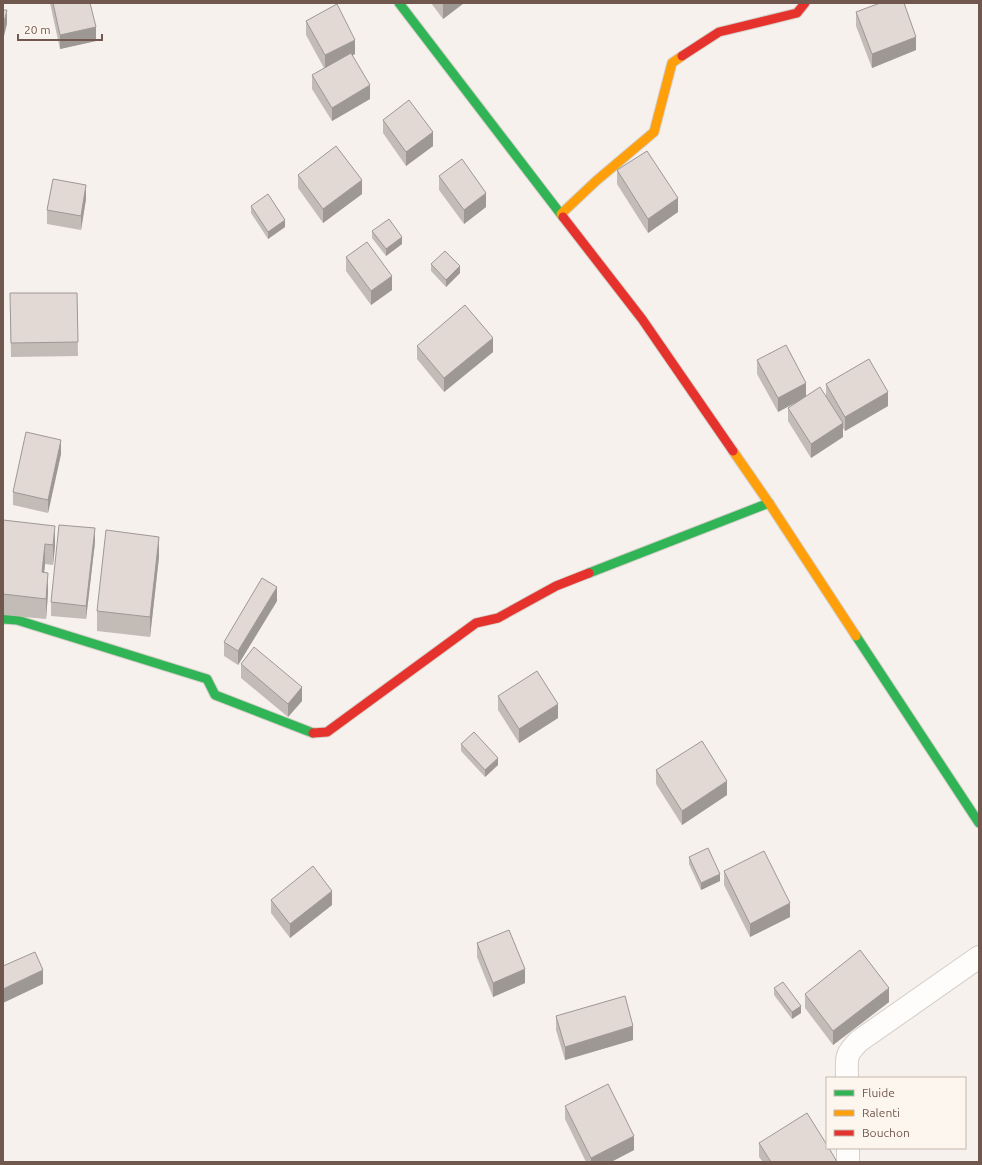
<svg xmlns="http://www.w3.org/2000/svg" width="982" height="1165" viewBox="0 0 982 1165" font-family="Ubuntu,sans-serif">
	<style>
		.lines { fill: none; stroke-linecap: round; stroke-linejoin: round }
		.street-casing { stroke: #d3cdc7; stroke-width: 24 }
		.fast-casing { stroke: #d5cec8; stroke-width: 11 }
		.slow-casing { stroke: #d5cec8; stroke-width: 11 }
		.jam-casing { stroke: #d5cec8; stroke-width: 11 }
		.street { stroke: #fefdfc; stroke-width: 22 }
		.fast { stroke: #30b455; stroke-width: 9 }
		.slow { stroke: #ff9f0a; stroke-width: 9 }
		.jam { stroke: #e5322d; stroke-width: 9 }
		.wall { fill: #c2bbb6 }
		.shaded-wall { fill: #9e9894 }
		.building { fill: #e2d9d4; stroke: #9e9894 }
	</style>
	<rect width="100%" height="100%" fill="#f6f1ec"/>
	<g class="lines">
		<g class="street-casing">
			<g id="street">
				<path d="M847,1078C847,1058 844,1056 859,1041L979,957"/>
				<polyline points="848,1148 848,1162"/>
			</g>
		</g>
		<g class="fast-casing">
			<g id="fast">
				<polyline points="399,3 563,217"/>
				<polyline points="589,573 769,503"/>
				<polyline points="3,619 17,620 207,679 215,695 313,733"/>
				<polyline points="856,636 979,823"/>
			</g>
		</g>
		<g class="slow-casing">
			<g id="slow">
				<polyline points="561,214 596,181 654,132 672,63 682,56"/>
				<polyline points="733,451 769,503 856,636"/>
			</g>
		</g>
		<g class="jam-casing">
			<g id="jam">
				<polyline points="682,56 719,32 797,13 805,3"/>
				<polyline points="563,217 642,319 733,451"/>
				<polyline points="313,733 327,732 476,623 498,618 556,586 589,573"/>
			</g>
		</g>
		<use href="#street" class="street"/>
		<use href="#fast" class="fast"/>
		<use href="#slow" class="slow"/>
		<use href="#jam" class="jam"/>
	</g>
	<g class="wall">
		<polygon points="50,3 90,3 96,41 60,49"/>
		<polygon points="431,3 464,3 443,19"/>
		<polygon points="856,12 916,50 872,68 856,26"/>
		<polygon points="306,21 355,54 352,56 370,99 332,121 312,89 312,75 324,68 306,35"/>
		<polygon points="383,120 433,146 406,166 383,133"/>
		<polygon points="617,170 678,212 648,233 617,184"/>
		<polygon points="298,175 362,194 323,223 298,188"/>
		<polygon points="439,176 486,207 464,224 439,190"/>
		<polygon points="86,199 81,230 47,224 47,210"/>
		<polygon points="251,206 285,227 268,239 251,213"/>
		<polygon points="372,231 402,244 386,256 372,238"/>
		<polygon points="346,257 392,290 371,305 346,271"/>
		<polygon points="431,264 460,273 446,287 431,271"/>
		<polygon points="77,293 78,356 11,357 10,307"/>
		<polygon points="417,346 493,352 444,392 417,359"/>
		<polygon points="757,360 806,396 826,396 826,384 888,406 845,431 843,428 843,437 811,458 788,421 788,408 796,402 778,412 757,374"/>
		<polygon points="61,454 48,513 13,505 13,492"/>
		<polygon points="3,520 55,546 53,565 45,564 44,573 48,593 46,619 3,615"/>
		<polygon points="95,542 86,619 51,616 51,602"/>
		<polygon points="159,557 150,637 97,631 97,611"/>
		<polygon points="277,601 238,665 224,656 224,642"/>
		<polygon points="241,664 302,701 288,717 241,678"/>
		<polygon points="498,696 558,718 519,743 498,710"/>
		<polygon points="461,744 498,765 485,777 461,751"/>
		<polygon points="656,770 727,795 682,825 656,784"/>
		<polygon points="689,857 720,881 701,890 689,864"/>
		<polygon points="724,871 790,917 750,937 724,885"/>
		<polygon points="271,900 332,905 290,938 271,913"/>
		<polygon points="477,943 525,983 493,997 477,957"/>
		<polygon points="774,988 801,1013 792,1019 774,995"/>
		<polygon points="805,994 889,1002 833,1045 805,1008"/>
		<polygon points="556,1016 633,1040 565,1060 556,1030"/>
		<polygon points="565,1106 634,1150 611,1162 586,1162 565,1119"/>
		<polygon points="759,1143 837,1162 763,1162 759,1157"/>
	</g>
	<g class="shaded-wall">
		<polygon points="443,3 464,3 443,19"/>
		<polygon points="7,10 7,24 3,40 3,26"/>
		<polygon points="96,27 96,41 60,49 60,35"/>
		<polygon points="916,37 916,50 872,68 872,54"/>
		<polygon points="355,40 355,54 325,69 325,55"/>
		<polygon points="370,85 370,99 332,121 332,108"/>
		<polygon points="433,132 433,146 406,166 406,152"/>
		<polygon points="362,180 362,194 323,223 323,209"/>
		<polygon points="86,185 86,199 81,230 81,216"/>
		<polygon points="486,193 486,207 464,224 464,210"/>
		<polygon points="678,198 678,212 648,233 648,219"/>
		<polygon points="285,220 285,227 268,239 268,232"/>
		<polygon points="402,237 402,244 386,256 386,249"/>
		<polygon points="460,266 460,273 446,287 446,280"/>
		<polygon points="392,276 392,290 371,305 371,291"/>
		<polygon points="493,338 493,352 444,392 444,378"/>
		<polygon points="806,383 806,397 778,412 778,398"/>
		<polygon points="888,392 888,406 845,431 845,417"/>
		<polygon points="843,423 843,437 811,458 811,444"/>
		<polygon points="61,440 61,454 48,513 48,500"/>
		<polygon points="55,526 55,546 53,565 53,545"/>
		<polygon points="95,528 95,542 86,619 86,606"/>
		<polygon points="159,537 159,557 150,637 150,617"/>
		<polygon points="45,544 45,564 42,593 42,572"/>
		<polygon points="48,573 48,593 46,619 46,599"/>
		<polygon points="277,587 277,601 238,665 238,651"/>
		<polygon points="302,687 302,701 288,717 288,704"/>
		<polygon points="558,704 558,718 519,743 519,729"/>
		<polygon points="498,758 498,765 485,777 485,770"/>
		<polygon points="727,781 727,795 682,825 682,811"/>
		<polygon points="720,874 720,881 701,890 701,883"/>
		<polygon points="332,891 332,905 290,938 290,924"/>
		<polygon points="790,903 790,917 750,937 750,924"/>
		<polygon points="525,969 525,983 493,997 493,983"/>
		<polygon points="43,970 43,984 3,1003 3,989"/>
		<polygon points="889,988 889,1002 833,1045 833,1031"/>
		<polygon points="801,1006 801,1013 792,1019 792,1012"/>
		<polygon points="633,1026 633,1040 565,1060 565,1047"/>
		<polygon points="634,1136 634,1150 611,1162 591,1162 591,1158"/>
	</g>
	<g class="building">
		<polygon points="53,3 90,3 96,27 60,35"/>
		<polygon points="880,3 904,3 916,37 872,54 856,12"/>
		<polygon points="337,4 355,40 325,55 306,21"/>
		<polygon points="3,10 7,10 3,26"/>
		<polygon points="351,53 370,85 332,108 312,75"/>
		<polygon points="409,100 433,132 406,152 383,120"/>
		<polygon points="336,146 362,180 323,209 298,175"/>
		<polygon points="647,151 678,198 648,219 617,170"/>
		<polygon points="462,159 486,193 464,210 439,176"/>
		<polygon points="53,179 86,185 81,216 47,210"/>
		<polygon points="268,194 285,220 268,232 251,206"/>
		<polygon points="389,219 402,237 386,249 372,231"/>
		<polygon points="367,242 392,276 371,291 346,257"/>
		<polygon points="445,251 460,266 446,280 431,264"/>
		<polygon points="10,293 77,293 78,342 11,343"/>
		<polygon points="465,305 493,338 444,378 417,346"/>
		<polygon points="786,345 806,383 778,398 757,360"/>
		<polygon points="869,359 888,392 845,417 826,384"/>
		<polygon points="820,387 843,423 811,444 788,408"/>
		<polygon points="26,432 61,440 48,500 13,492"/>
		<polygon points="3,520 55,526 53,545 45,544 42,572 48,573 46,599 3,594"/>
		<polygon points="59,525 95,528 86,606 51,602"/>
		<polygon points="106,530 159,537 150,617 97,611"/>
		<polygon points="262,578 277,587 238,651 224,642"/>
		<polygon points="254,647 302,687 288,704 241,664"/>
		<polygon points="537,671 558,704 519,729 498,696"/>
		<polygon points="474,732 498,758 485,770 461,744"/>
		<polygon points="702,741 727,781 682,811 656,770"/>
		<polygon points="708,848 720,874 701,883 689,857"/>
		<polygon points="764,851 790,903 750,924 724,871"/>
		<polygon points="313,866 332,891 290,924 271,900"/>
		<polygon points="509,930 525,969 493,983 477,943"/>
		<polygon points="860,950 889,988 833,1031 805,994"/>
		<polygon points="35,952 43,970 3,989 3,966"/>
		<polygon points="783,982 801,1006 792,1012 774,988"/>
		<polygon points="625,996 633,1026 565,1047 556,1016"/>
		<polygon points="608,1084 634,1136 591,1158 565,1106"/>
		<polygon points="807,1113 827,1145 827,1148 829,1148 837,1162 771,1162 759,1143"/>
	</g>
	<rect width="982" height="1165" fill="none" stroke="#71584f" stroke-width="8"/>
	<rect x="826" y="1077" width="140" height="72" fill="#fdf6ee" stroke="#c5b7ae"/>
	<rect x="834" y="1090" width="20" height="6" fill="#30b455" stroke="#c5b7ae"/>
	<text x="862" y="1097" font-size="12" fill="#71584f">Fluide</text>
	<rect x="834" y="1110" width="20" height="6" fill="#ff9f0a" stroke="#c5b7ae"/>
	<text x="862" y="1117" font-size="12" fill="#71584f">Ralenti</text>
	<rect x="834" y="1130" width="20" height="6" fill="#e5322d" stroke="#c5b7ae"/>
	<text x="862" y="1137" font-size="12" fill="#71584f">Bouchon</text>
	<path d="M18 34v6h84v-6" fill="none" stroke="#71584f" stroke-width="2"/>
	<text x="24" y="34" font-size="12" fill="#71584f" stroke="#fdf6ee" stroke-width="3" paint-order="stroke">20 m</text>
</svg>
